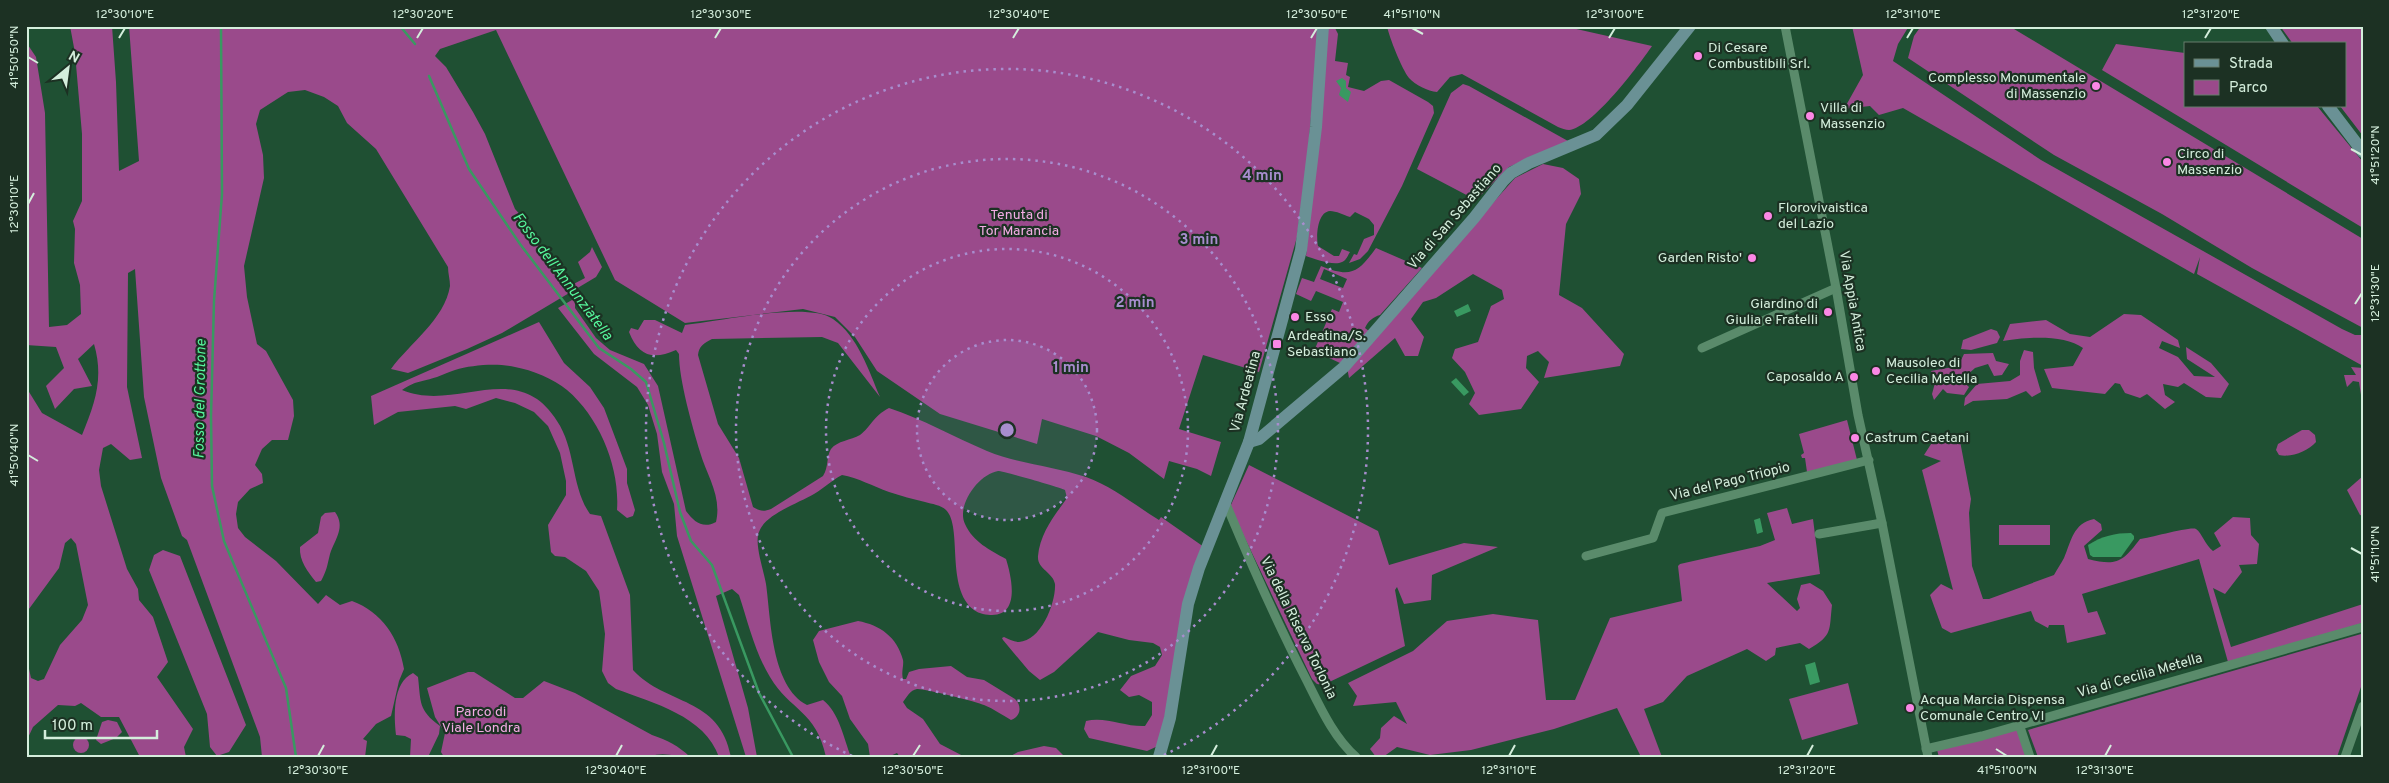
<svg xmlns="http://www.w3.org/2000/svg" width="2389" height="783" viewBox="0 0 2389 783" font-family="Overpass,sans-serif">
	<style>
		.green { fill: #9a4a8b; fill-rule: evenodd }
		.water { fill: #399961 }
		.lines { fill: none; stroke-linecap: round; stroke-linejoin: round }
		.stream { stroke: #399961; stroke-width: 2.5 }
		.minor { stroke: #5a8b6b; stroke-width: 9 }
		.secondary { stroke: #6a9195; stroke-width: 12 }
		.ticks { fill: none; stroke: #d4eedc; stroke-width: 2 }
		.ring { fill: none; stroke: #a88dce; stroke-width: 2.5; stroke-dasharray: 2.5 5 }
		.poi-dot { fill: #fb87e5; stroke: #1c3123; stroke-width: 2 }
		.labels { text-anchor: middle; dominant-baseline: central; stroke-width: 4.5; stroke-linejoin: round; paint-order: stroke }
		.poi-label { font-size: 14px; fill: #d4eedc; stroke: #1c3123; text-anchor: start }
		.park-label { font-size: 14px; fill: #f4ace5; stroke: #1c3123 }
		.street-label { font-size: 14px; fill: #d4eedc; stroke: #1c3123 }
		.water-label { font-size: 15px; font-style: italic; fill: #56f79c; stroke: #1c3123 }
		.centre { fill: #a88dce; stroke: #1c3123; stroke-width: 2.5 }
		.ring-label { font-size: 15px; text-anchor: middle; font-weight: bold; fill: #a88dce; stroke: #1c3123; stroke-width: 4.5; stroke-linejoin: round; paint-order: stroke }
		.neatline { fill: none; stroke: #d4eedc; stroke-width: 2 }
		.ticks-label { font-size: 12px; text-anchor: middle; fill: #d4eedc }
	</style>
	<rect width="100%" height="100%" fill="#1f5033"/>
	<g class="green">
		<path d="M70,26H112L116,82L119,171L139,161L129,26H1319L1308,151L1297,237L1259,372L1203,355L1179,429L1221,442L1211,476L1197,469L1169,461L1164,479L1129,453L1096,436L1042,419L1037,444L940,414L877,371L855,337L835,317L803,309L685,323L615,280L496,30L440,49L435,56L446,67L473,112L485,134L515,209L526,221L548,265L564,289L585,278L578,262L590,252L592,247L602,267L596,277L502,333L467,349L408,373L391,369C409,344 445,319 450,286C450,280 448,273 448,267L376,149L347,123L338,106L324,97L305,90L288,92L260,110L256,124L263,155L264,178L244,266L247,297L257,344L266,351L293,400L294,416L288,440H272L262,449L255,465L262,474L263,483L250,489L238,502L236,514L238,528L245,537L276,561L318,604L326,595L340,605L352,601C382,612 399,638 404,669L399,681L391,716L376,724L363,739L367,741L365,757H262L260,737L187,540L182,536L161,478L144,397L135,269L128,273L127,387L142,458L130,460L111,444L103,448L99,470L101,486L127,569L138,589L139,600L153,617L168,662L157,677L193,729L184,747L186,757H140L119,717H101L81,703L75,706L58,705L33,727L26,742V655L31,678L38,681L44,679L60,645L82,620L88,605L76,544L71,538L65,543L59,568L26,613V387L42,413L82,435C95,403 104,378 94,344L78,359L92,386L74,389L55,409L46,386L64,368L56,347L26,345V42L36,57L45,113L49,327L67,325L81,314L80,285L74,263L75,229L73,221L82,201V134L75,53Z"/>
		<path d="M1327,26H1334L1338,34L1335,61L1348,63L1346,75L1350,77L1348,87L1364,91L1381,81L1389,80L1428,102L1433,106L1434,113L1402,186L1368,251L1360,259L1349,263L1354,254L1357,255L1364,239L1374,235V225L1369,219L1355,212L1350,217C1344,215 1336,211 1330,211C1317,212 1316,237 1318,246L1334,256H1339L1342,249L1350,252C1348,255 1346,261 1342,262C1334,266 1314,259 1306,256Z"/>
		<path d="M1387,26H1563L1652,46C1639,65 1592,128 1569,130C1566,130 1561,128 1558,127L1462,74L1450,77L1437,92C1428,91 1415,85 1409,78C1402,69 1389,37 1387,26Z"/>
		<polygon points="1852,26 1909,26 1898,44 1893,61 2041,160 2342,329 2355,335 2363,335 2363,366 2197,274 2200,257 2194,274 1903,108 1879,115 1870,106 1844,109 1863,75"/>
		<polygon points="1921,26 2009,26 2363,239 2363,328 2252,268 2162,214 2054,155 1908,58 1914,36"/>
		<polygon points="2280,26 2363,26 2363,136 2340,106 2345,106 2345,44 2293,44"/>
		<polygon points="2116,44 2185,53 2185,106 2317,106 2363,162 2363,228 2102,70"/>
		<polygon points="1463,84 1469,86 1568,141 1509,167 1476,200 1417,169 1451,93"/>
		<polygon points="1543,164 1563,168 1579,179 1581,194 1566,224 1559,295 1582,308 1624,354 1620,366 1544,378 1549,362 1538,351 1527,356 1526,368 1539,382 1521,409 1479,415 1469,404 1475,393 1465,372 1452,358 1455,349 1478,342 1491,306 1504,299 1502,290 1473,274 1436,298 1423,302 1411,319 1424,337 1418,356 1405,356 1395,338 1349,378 1347,367 1515,178"/>
		<path d="M1376,248L1422,268L1380,315C1373,317 1368,321 1365,328L1370,332L1340,363L1314,351L1332,309L1339,312L1343,302L1316,291L1311,301L1296,294L1302,278L1314,282L1321,266C1351,278 1358,273 1376,248ZM1324,269L1347,279L1343,288L1320,279Z"/>
		<path d="M579,296L575,301V308L596,338L610,350L644,364L658,386L686,511C694,522 703,529 716,522C722,496 707,476 700,452C692,425 679,380 679,354L676,350C652,361 638,355 629,332L631,328L638,330L644,320H655L682,333L685,325C718,322 807,301 833,319C858,336 869,371 880,397L838,343L822,337L712,339C704,343 699,346 698,355L718,424L739,458L753,507C760,511 763,512 771,509L823,476C829,467 826,457 831,449C837,441 851,440 860,435C871,427 873,416 889,408C923,419 954,437 987,451C1019,464 1054,466 1086,477C1112,486 1136,506 1159,520L1161,517L1204,547L1158,746L1147,751L1089,738L1084,729L1086,721C1105,716 1125,727 1145,726L1152,715V702L1139,695L1129,697L1120,690L1131,676L1155,666L1162,655L1160,647L1153,643L1129,640L1098,632L1054,672L1040,680L1029,671L1003,640L1002,638L1004,637C1008,639 1014,642 1019,642C1041,641 1056,603 1055,584C1053,572 1037,569 1038,556C1040,533 1055,515 1067,498L1065,490C1059,487 1003,471 998,471C979,474 956,505 965,524C973,542 990,550 1006,559C1011,575 1021,615 992,615C987,615 979,614 974,610C945,588 963,527 946,510C941,505 932,504 925,502C913,499 901,496 889,492C873,486 858,478 842,475C832,480 824,488 814,494C799,503 765,514 759,532C754,544 764,571 766,584C771,619 771,686 807,705L823,700C839,712 844,739 851,757H826C816,710 790,711 770,677C755,653 748,622 739,595L732,589L716,596L748,708L757,757H746L677,536L674,504L662,472L657,434L648,405L637,387L594,354L558,308Z"/>
		<path d="M2124,314L2141,315L2178,340L2180,348L2162,341L2159,348L2178,357L2194,376L2215,377L2187,359L2186,347L2211,363L2229,384L2221,398L2206,397L2184,383L2178,387L2163,384L2165,395L2175,402L2165,409L2147,394L2140,398L2125,393L2120,384L2115,383L2105,394L2052,388L2044,369L2073,366L2083,348C2065,334 2025,337 2003,341L2010,324L2046,320L2070,334L2090,337Z"/>
		<path d="M539,322L564,363L590,387L604,408L627,469V483L635,510L633,516L627,518L617,510C620,468 600,418 567,390C554,379 532,370 515,367C497,363 472,365 455,370C448,372 443,375 437,377C422,382 417,380 402,390C456,413 517,357 557,421C576,449 571,487 590,514L601,516L630,595L633,670C666,706 720,696 731,757H719C705,716 653,703 616,689L608,683L602,671L605,634L599,591L586,571L565,557L555,556L551,552L548,525L566,495V481L560,453L548,426L534,412L515,403L496,398L466,409L455,406L398,412L374,425L371,396Z"/>
		<polygon points="1991,329 1997,331 2000,337 1997,343 1971,350 1961,349 1963,340"/>
		<polygon points="2024,350 2033,352 2034,368 2041,392 2032,397 2026,391 2007,399 1973,401 1964,406 1965,398 1977,384 2010,381 2020,375 2020,361"/>
		<polygon points="1993,353 1996,361 2009,364 2002,375 1994,376 1988,364 1975,368 1966,376 1935,377 1931,371 1958,366 1964,354"/>
		<polygon points="2351,367 2363,368 2361,395 2359,382 2353,381 2347,387 2344,375 2356,375"/>
		<polygon points="1964,382 1969,387 1964,395 1947,393 1943,389 1934,400 1932,394 1935,383"/>
		<polygon points="1847,420 1857,460 1807,472 1805,458 1802,458 1801,455 1804,453 1799,434"/>
		<path d="M2302,430H2309L2315,435L2316,442C2308,451 2291,458 2279,455L2276,450L2278,444Z"/>
		<path d="M1933,441H1960L1971,499L1969,513L1972,566L1983,599H1989L2054,575C2057,569 2061,564 2064,558C2071,542 2073,523 2094,519L2101,524L2102,530L2084,546L2088,559C2116,566 2122,563 2140,539C2150,538 2191,526 2196,529C2202,533 2205,545 2213,551L2221,546L2214,533L2233,517L2250,518L2251,535L2259,544L2257,564L2239,565L2242,572L2225,594L2213,588L2231,647L2363,604V623L2228,662L2199,559L2082,594L2088,613L2097,611L2106,634L2067,643L2064,625H2049L2048,628L2035,621L2031,611L1951,633L1942,628L1930,595L1941,584L1953,590L1922,470L1941,461L1924,455Z"/>
		<polygon points="1249,465 1378,531 1389,565 1464,543 1498,547 1432,575 1431,600 1404,604 1397,587 1395,590 1405,646 1323,685 1317,684 1312,679 1230,507"/>
		<polygon points="2363,476 2363,516 2360,515 2347,490"/>
		<path d="M1787,508L1792,524L1813,519L1820,574L1767,583L1797,611L1800,608L1797,599L1801,585L1810,583L1823,591L1832,605C1829,631 1833,635 1809,649L1800,643L1776,648L1775,655L1766,661L1747,649L1687,676L1663,702L1644,709L1662,757H1641L1617,708L1554,729L1471,750L1430,755L1397,747L1383,757H1376L1370,749L1380,738L1381,728L1394,716L1407,724L1396,702L1353,706L1357,696L1348,683L1413,651L1447,621L1493,614L1538,620L1546,700H1575L1610,618L1682,601L1678,566L1680,564L1760,546L1775,540L1767,513Z"/>
		<path d="M335,512C346,527 335,539 330,554C327,566 327,570 321,581L316,582C308,572 299,561 300,547L318,533L321,517L325,513Z"/>
		<rect x="1999" y="525" width="51" height="20"/>
		<polygon points="163,550 180,556 246,725 229,752 217,756 210,747 207,714 149,570 154,555"/>
		<path d="M858,621C880,625 897,637 903,660C904,666 901,672 903,679H906L909,672L919,669L951,666L967,677L984,680L1015,699C1022,706 1021,716 1011,720C1002,715 994,709 984,705C978,702 922,688 917,689C910,690 907,697 903,702L907,708L923,719L940,744L965,757H900L897,753L888,757H870L868,744L850,719L842,696L829,682L819,662L813,640L819,631Z"/>
		<polygon points="2361,634 2363,681 2337,757 2038,757 2028,730"/>
		<path d="M468,672H474L515,698H523L544,681L575,693L652,735C667,740 679,746 690,757C676,757 662,751 650,757H444L441,752L445,733L435,717L427,688Z"/>
		<path d="M413,673L418,677C421,702 418,710 440,726L439,734L428,757H410L411,739L405,736L396,735C394,716 392,683 413,673Z"/>
		<polygon points="1848,683 1858,724 1802,740 1789,699"/>
		<polygon points="108,720 117,722 122,732 116,738 101,744 96,740 102,722"/>
		<polygon points="2017,728 2027,757 1939,757 1937,750"/>
		<circle cx="81" cy="745" r="8"/>
		<polygon points="1044,746 1056,748 1065,757 1009,757 1018,752"/>
	</g>
	<g class="water">
		<polygon points="1342,78 1346,81 1346,88 1351,92 1348,102 1339,95 1341,88 1336,81"/>
		<polygon points="1468,304 1471,311 1457,317 1454,311"/>
		<polygon points="1456,378 1469,392 1464,396 1451,382"/>
		<polygon points="1760,518 1763,532 1757,534 1754,520"/>
		<path d="M2131,533L2134,536V539L2121,557H2093L2090,555L2088,545C2102,536 2115,533 2131,533Z"/>
		<polygon points="1815,662 1820,682 1810,685 1805,665"/>
	</g>
	<g class="lines">
		<g class="stream">
			<polyline points="221,26 222,194 214,301 211,416 212,486 224,541 286,688 296,757"/>
			<polyline points="400,26 415,44"/>
			<polyline points="429,76 469,169 520,244 599,348 631,369 646,382 664,443 680,512 691,541 712,565 759,693 793,757"/>
		</g>
		<g class="minor">
			<polyline points="1785,26 1836,288 1858,415 1882,523 1928,757"/>
			<polyline points="1702,348 1836,288"/>
			<path d="M1226,504C1251,564 1277,623 1307,681C1320,707 1334,738 1356,757"/>
			<polyline points="1819,534 1882,523"/>
			<polyline points="1586,556 1653,538 1662,513 1869,460"/>
			<polyline points="2019,724 2030,757"/>
			<polyline points="1926,749 1982,736 2363,627"/>
			<polyline points="2345,757 2363,706"/>
		</g>
		<g class="secondary">
			<polyline points="2271,26 2283,44"/>
			<polyline points="2328,106 2363,152"/>
			<polyline points="1249,442 1259,439 1344,367 1474,218 1503,181 1511,173 1529,163 1596,135 1627,105 1690,26"/>
			<polyline points="1159,757 1170,718 1188,604 1199,568 1249,442 1301,250 1316,127 1323,26"/>
		</g>
	</g>
	<path class="ticks" d="M1412,28L1423,34M119,38L125,28M417,38L423,28M715,38L721,28M1013,38L1019,28M1311,38L1317,28M1609,38L1615,28M1907,38L1913,28M2205,38L2211,28M28,57L38,63M2351,149L2362,155M28,204L34,193M2355,304L2362,293M28,455L38,461M2351,548L2362,554M1996,749L2007,756M318,756L324,745M616,756L622,745M913,756L920,745M1211,756L1217,745M1509,756L1515,745M1807,756L1813,745M2105,756L2111,745"/>
	<circle cx="1007" cy="430" r="90" fill="#a88dce" fill-opacity=".12"/>
	<g class="ring">
		<circle cx="1007" cy="430" r="90"/>
		<circle cx="1007" cy="430" r="181"/>
		<circle cx="1007" cy="430" r="271"/>
		<path d="M852 756A361 361 0 1 1 1162 756"/>
	</g>
	<g class="poi-dot">
		<circle cx="1698" cy="56" r="5"/>
		<circle cx="2096" cy="86" r="5"/>
		<circle cx="1810" cy="116" r="5"/>
		<circle cx="2167" cy="162" r="5"/>
		<circle cx="1768" cy="216" r="5"/>
		<circle cx="1752" cy="258" r="5"/>
		<circle cx="1828" cy="312" r="5"/>
		<circle cx="1295" cy="317" r="5"/>
		<rect x="1272" y="339" width="10" height="10" rx="2.5"/>
		<circle cx="1876" cy="371" r="5"/>
		<circle cx="1854" cy="377" r="5"/>
		<circle cx="1855" cy="438" r="5"/>
		<circle cx="1910" cy="708" r="5"/>
	</g>
	<g class="labels">
		<g class="poi-label">
			<text x="1708" y="48">Di Cesare<tspan x="1708" dy="16">Combustibili Srl.</tspan></text>
			<text x="2086" y="78" text-anchor="end">Complesso Monumentale<tspan x="2086" dy="16">di Massenzio</tspan></text>
			<text x="1820" y="108">Villa di<tspan x="1820" dy="16">Massenzio</tspan></text>
			<text x="2177" y="154">Circo di<tspan x="2177" dy="16">Massenzio</tspan></text>
			<text x="1778" y="208">Florovivaistica<tspan x="1778" dy="16">del Lazio</tspan></text>
			<text x="1742" y="258" text-anchor="end">Garden Risto'</text>
			<text x="1818" y="304" text-anchor="end">Giardino di<tspan x="1818" dy="16">Giulia e Fratelli</tspan></text>
			<text x="1305" y="317">Esso</text>
			<text x="1287" y="336">Ardeatina/S.<tspan x="1287" dy="16">Sebastiano</tspan></text>
			<text x="1886" y="363">Mausoleo di<tspan x="1886" dy="16">Cecilia Metella</tspan></text>
			<text x="1844" y="377" text-anchor="end">Caposaldo A</text>
			<text x="1865" y="438">Castrum Caetani</text>
			<text x="1920" y="700">Acqua Marcia Dispensa<tspan x="1920" dy="16">Comunale Centro VI</tspan></text>
		</g>
		<g class="park-label">
			<text x="1019" y="215">Tenuta di<tspan x="1019" dy="16">Tor Marancia</tspan></text>
			<text x="481" y="712">Parco di<tspan x="481" dy="16">Viale Londra</tspan></text>
		</g>
		<g class="street-label">
			<text transform="translate(1455 217) rotate(-49)">Via di San Sebastiano</text>
			<text transform="translate(1852 301) rotate(80)">Via Appia Antica</text>
			<text transform="translate(1246 392) rotate(-75)">Via Ardeatina</text>
			<text transform="translate(1730 482) rotate(-14)">Via del Pago Triopio</text>
			<text transform="translate(1298 628) rotate(64)">Via della Riserva Torlonia</text>
			<text transform="translate(2140 676) rotate(-16)">Via di Cecilia Metella</text>
		</g>
		<g class="water-label">
			<text transform="translate(562 277) rotate(53)">Fosso dell'Annunziatella</text>
			<text transform="translate(201 399) rotate(-89)">Fosso del Grottone</text>
		</g>
	</g>
	<circle cx="1007" cy="430" r="8" class="centre"/>
	<g class="ring-label">
		<text x="1262" y="180">4 min</text>
		<text x="1199" y="244">3 min</text>
		<text x="1135" y="307">2 min</text>
		<text x="1071" y="372">1 min</text>
	</g>
	<rect width="2389" height="783" fill="none" stroke="#1c3123" stroke-width="55"/>
	<rect x="2184" y="42" width="162" height="65" fill="#1c3123" stroke="#667d6d"/>
	<rect x="2194" y="59" width="25" height="8" fill="#6a9195" stroke="#667d6d"/>
	<text x="2229" y="68" font-size="15" fill="#d4eedc">Strada</text>
	<rect x="2194" y="80" width="25" height="15" fill="#9a4a8b" stroke="#667d6d"/>
	<text x="2229" y="92" font-size="15" fill="#d4eedc">Parco</text>
	<g transform="translate(68 68) rotate(29)" stroke="#1c3123" stroke-width="4" paint-order="stroke">
	<path d="M0-4L9 19L0 12L-9 19Z" fill="#d4eedc"/>
	<text y="-8" font-size="14" font-weight="bold" text-anchor="middle" fill="#d4eedc">N</text>
	</g>
	<path d="M45 730v8h112v-8" fill="none" stroke="#d4eedc" stroke-width="2.5"/>
	<text x="52" y="730" font-size="15" fill="#d4eedc" stroke="#1c3123" stroke-width="4" paint-order="stroke">100 m</text>
	<rect x="28" y="28" width="2334" height="728" class="neatline"/>
	<g class="ticks-label">
		<text x="125" y="18">12°30'10"E</text>
		<text x="423" y="18">12°30'20"E</text>
		<text x="721" y="18">12°30'30"E</text>
		<text x="1019" y="18">12°30'40"E</text>
		<text x="1317" y="18">12°30'50"E</text>
		<text x="1412" y="18">41°51'10"N</text>
		<text x="1615" y="18">12°31'00"E</text>
		<text x="1913" y="18">12°31'10"E</text>
		<text x="2211" y="18">12°31'20"E</text>
		<text transform="translate(14 57) rotate(-90)" y="4">41°50'50"N</text>
		<text transform="translate(2375 155) rotate(-90)" y="4">41°51'20"N</text>
		<text transform="translate(14 204) rotate(-90)" y="4">12°30'10"E</text>
		<text transform="translate(2375 293) rotate(-90)" y="4">12°31'30"E</text>
		<text transform="translate(14 455) rotate(-90)" y="4">41°50'40"N</text>
		<text transform="translate(2375 554) rotate(-90)" y="4">41°51'10"N</text>
		<text x="318" y="774">12°30'30"E</text>
		<text x="616" y="774">12°30'40"E</text>
		<text x="913" y="774">12°30'50"E</text>
		<text x="1211" y="774">12°31'00"E</text>
		<text x="1509" y="774">12°31'10"E</text>
		<text x="1807" y="774">12°31'20"E</text>
		<text x="2007" y="774">41°51'00"N</text>
		<text x="2105" y="774">12°31'30"E</text>
	</g>
</svg>
